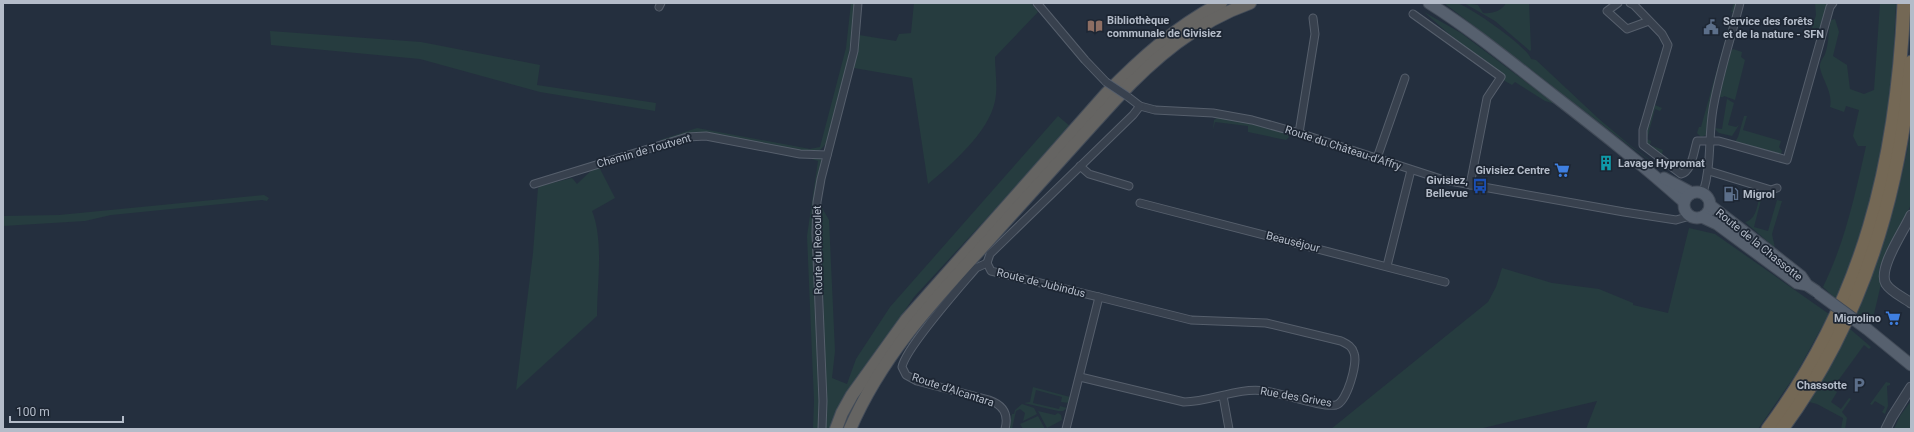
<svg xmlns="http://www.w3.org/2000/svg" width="1914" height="432" viewBox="0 0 1914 432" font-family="Roboto,sans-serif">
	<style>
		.green { fill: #263c3f }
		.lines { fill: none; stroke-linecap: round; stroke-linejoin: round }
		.minor-casing { stroke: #565f6c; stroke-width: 9 }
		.tertiary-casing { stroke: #565f6c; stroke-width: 11 }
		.primary-casing { stroke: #414a57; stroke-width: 13 }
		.trunk-casing { stroke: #434c59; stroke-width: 14 }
		.motorway-casing { stroke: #434c59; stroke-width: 15 }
		.minor { stroke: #38414e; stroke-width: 7 }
		.tertiary { stroke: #38414e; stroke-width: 9 }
		.primary { stroke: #56606e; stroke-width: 11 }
		.trunk { stroke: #656462; stroke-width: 12 }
		.motorway { stroke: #746855; stroke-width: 13 }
		.minor-bridge-casing { stroke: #565f6c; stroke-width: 9; stroke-linecap: butt }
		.primary-bridge-casing { stroke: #414a57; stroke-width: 13; stroke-linecap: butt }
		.minor-bridge { stroke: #38414e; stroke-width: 7 }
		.primary-bridge { stroke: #56606e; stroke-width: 11 }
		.labels { text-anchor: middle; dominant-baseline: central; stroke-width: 3.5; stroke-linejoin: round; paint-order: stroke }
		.poi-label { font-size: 11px; font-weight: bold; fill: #b4bcc9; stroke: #1d2633; text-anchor: start }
		.street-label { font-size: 11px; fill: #b4bcc9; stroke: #1d2633 }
	</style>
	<rect width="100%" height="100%" fill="#242f3e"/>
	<g class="green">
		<polygon points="851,3 856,3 847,65 826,144 819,151 809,152 706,134 662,143 660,140 697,128 810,149 820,147 846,48"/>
		<path d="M914,3H1031L1038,12L995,57C995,71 998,87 995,101C989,132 951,165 928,184L912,78L854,68L859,35L896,41L899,34L911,33Z"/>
		<path d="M1444,3C1448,3 1453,2 1457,3C1469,6 1529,48 1531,59L1536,60L1599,119L1631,146L1675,179L1631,147Z"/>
		<path d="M1464,3L1478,5L1483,13C1492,14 1502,11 1506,3H1529L1531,50L1530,51L1495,21Z"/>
		<polygon points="1734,3 1737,3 1714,84 1709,110 1706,135 1701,137 1697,133 1699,127 1701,127 1733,12 1731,12"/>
		<polygon points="1815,3 1830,3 1818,37 1810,34 1816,15"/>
		<path d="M1880,3H1896C1894,41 1893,80 1887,118C1878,181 1860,241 1836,299L1823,287C1845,242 1855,195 1866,146H1858L1853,136L1859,110L1846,106L1844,112L1830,107C1833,93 1823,81 1820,68C1819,61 1825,57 1826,51C1829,41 1828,31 1831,20L1835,19L1839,32L1833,56L1847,65L1850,89L1864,94L1874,90Z"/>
		<polygon points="1424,12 1461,33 1555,104 1545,101 1515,82 1512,85 1503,80 1505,76 1456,43 1457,41"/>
		<polygon points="270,31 421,42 540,65 537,85 656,103 655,111 540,92 420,59 271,45"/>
		<polygon points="1733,49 1742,52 1741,57 1745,60 1735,100 1724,96 1723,97 1719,97 1731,51"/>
		<polygon points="1727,99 1734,103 1728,125 1736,127 1739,125 1732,136 1719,133 1714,128 1722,129"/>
		<polygon points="1655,105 1662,108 1660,111 1655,109 1647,139 1651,141 1650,145 1663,150 1662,154 1670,160 1686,164 1683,169 1679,169 1646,143 1645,139"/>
		<polygon points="1058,116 1071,127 914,297 839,408 831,429 825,429 826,404 821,206 829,220 835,351 832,378 847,384 856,359 890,307"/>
		<polygon points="1744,116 1747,116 1743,130 1781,141 1779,147 1782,151 1781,154 1735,142 1738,137"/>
		<polygon points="1218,117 1248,122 1288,133 1289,137 1286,140 1248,132 1248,126 1215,122 1213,130 1214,120"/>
		<path d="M1911,129V204L1902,226L1879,268V279L1881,284L1874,314L1869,323L1857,314C1882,254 1900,193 1911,129Z"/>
		<polygon points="799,155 821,158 822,162 818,177 821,402 818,429 813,429 814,401 807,236 818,161"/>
		<path d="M599,167L615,198L592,211C604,241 597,283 597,316L516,390L533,253L538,188L540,186L572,178L577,184L594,168Z"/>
		<path d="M1760,192H1763L1754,227L1768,231L1777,200L1782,201L1772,234L1775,248L1745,222C1757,220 1758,202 1760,192Z"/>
		<polygon points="264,195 269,198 267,201 262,200 111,215 85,221 3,226 3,216 59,215"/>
		<polygon points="1689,228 1715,234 1829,314 1796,374 1758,429 1586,429 1597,401 1479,429 1331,429 1488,302 1496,287 1502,268 1552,283 1599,289 1633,303 1633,305 1668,313"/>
		<polygon points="1850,329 1871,347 1869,349 1864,345 1832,389 1837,392 1831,402 1841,409 1849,398 1851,399 1842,412 1847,418 1845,429 1841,429 1843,418 1817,404 1809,402"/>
		<polygon points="1886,382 1890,383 1890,385 1887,386 1888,406 1885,414 1882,412 1885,407 1875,401 1872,405 1870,404"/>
		<polygon points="1033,387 1070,397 1069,403 1061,402 1062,397 1036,390 1033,403 1059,409 1060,406 1067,408 1063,411 1058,411 1024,403 1030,402"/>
		<polygon points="1911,401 1911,429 1894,429 1900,416"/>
		<polygon points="1022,404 1034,408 1037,414 1023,421 1025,413 1020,409 1016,411 1012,429 1009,429 1012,414 1014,414 1015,410"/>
		<polygon points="1038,411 1055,415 1058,413 1061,415 1062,420 1047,428"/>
		<polygon points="1038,416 1045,429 1023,429 1020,424"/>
	</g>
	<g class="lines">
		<g class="minor-casing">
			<g id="minor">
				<polyline points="1037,3 1085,60 1106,82"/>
				<polyline points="1618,3 1607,11 1627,29 1649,21"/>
				<path d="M1630,3L1634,5L1662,34L1668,45L1643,130V145L1681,174C1692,172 1694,150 1697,141H1719L1787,160L1830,7L1833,3"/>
				<polyline points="659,7 661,3"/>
				<polyline points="1413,14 1501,77 1487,98 1470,185"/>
				<polyline points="1127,96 1140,106 1155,110 1213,113 1252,120 1299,133 1444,180 1624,212 1676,220 1690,216"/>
				<polyline points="1299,133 1315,34 1313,18"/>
				<polyline points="1377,158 1405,78"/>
				<polyline points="1080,166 1089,174 1129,186"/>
				<polyline points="1709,171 1771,190 1777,188"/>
				<polyline points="534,184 687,137 706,136 800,154 827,155"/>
				<path d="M1703,193C1712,163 1708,139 1713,109C1719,73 1731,38 1740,3"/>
				<polyline points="1140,203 1445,282"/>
				<path d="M987,263L976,268C960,287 906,347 902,367L906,375L917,381L989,400C1003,405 1009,414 1005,429"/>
				<polyline points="1387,266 1411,170"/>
				<path d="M1080,377L1184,402C1211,402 1237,387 1265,391C1282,393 1322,408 1336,405C1347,402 1358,363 1354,353C1352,346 1347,344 1341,341L1266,323L1191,320L1099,297"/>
				<polyline points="1223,396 1229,429"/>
				<polyline points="822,429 823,401 816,233 817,202 821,179 854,51 858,3"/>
				<polyline points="1066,429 1099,297 991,271 987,263 990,254 1133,115 1140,106"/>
			</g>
		</g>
		<g class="tertiary-casing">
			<g id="tertiary">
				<path d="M1911,215C1904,231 1877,269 1886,284C1891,292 1903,297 1911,303"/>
				<polyline points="1886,429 1892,417 1911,387"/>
			</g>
		</g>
		<g class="primary-casing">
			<g id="primary">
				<path d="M1429,3C1472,30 1512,63 1552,94C1597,129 1642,164 1684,202"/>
				<polyline points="1664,178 1692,193"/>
				<circle cx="1697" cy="205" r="13"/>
				<polyline points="1710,205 1801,276 1807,285 1816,291"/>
				<polyline points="1702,217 1717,224 1797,283 1807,285"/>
				<polyline points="1867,329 1911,365"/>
			</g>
		</g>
		<g class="trunk-casing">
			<g id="trunk">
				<path d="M836,429L842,413L852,395L906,320L1106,94C1141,58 1177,26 1221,3"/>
				<path d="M850,429C882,355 933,301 987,242C1029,195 1072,147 1115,100C1153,59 1196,22 1250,3"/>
			</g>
		</g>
		<g class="motorway-casing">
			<g id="motorway">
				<path d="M1768,429C1864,300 1897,161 1904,3"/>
				<path d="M1782,429C1861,322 1900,194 1911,62"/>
			</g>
		</g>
		<use href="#minor" class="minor"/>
		<use href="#tertiary" class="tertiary"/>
		<use href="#primary" class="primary"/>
		<use href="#trunk" class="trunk"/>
		<use href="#motorway" class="motorway"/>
		<g class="minor-bridge-casing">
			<polyline id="minor-bridge" points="1106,82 1127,96"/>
		</g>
		<g class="primary-bridge-casing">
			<polyline id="primary-bridge" points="1818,293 1867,329"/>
		</g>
		<use href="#minor-bridge" class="minor-bridge"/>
		<use href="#primary-bridge" class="primary-bridge"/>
	</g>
	<defs>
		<g id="library-bare" transform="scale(1.2)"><path d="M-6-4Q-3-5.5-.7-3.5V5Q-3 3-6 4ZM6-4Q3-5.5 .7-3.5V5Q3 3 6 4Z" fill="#8d6e63" stroke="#1d2633" stroke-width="2.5" paint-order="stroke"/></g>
		<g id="civic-bare" transform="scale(1.2)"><path d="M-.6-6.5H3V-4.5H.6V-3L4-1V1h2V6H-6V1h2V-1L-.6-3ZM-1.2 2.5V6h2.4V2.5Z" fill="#5c6f8a" stroke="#1d2633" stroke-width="2.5" paint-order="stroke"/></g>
		<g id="building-bare" transform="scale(1.2)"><path d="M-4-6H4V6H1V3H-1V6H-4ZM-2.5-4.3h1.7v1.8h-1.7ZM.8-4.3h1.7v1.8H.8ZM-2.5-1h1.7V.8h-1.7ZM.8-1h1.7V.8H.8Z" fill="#0f9aa8" stroke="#1d2633" stroke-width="2.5" paint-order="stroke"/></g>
		<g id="supermarket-bare" transform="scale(1.2)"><path d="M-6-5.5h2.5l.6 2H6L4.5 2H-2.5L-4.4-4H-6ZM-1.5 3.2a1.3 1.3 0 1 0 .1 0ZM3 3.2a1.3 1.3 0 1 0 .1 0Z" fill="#3f7fe0" stroke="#1d2633" stroke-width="2.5" paint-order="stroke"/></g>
		<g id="bus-bare" transform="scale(1.2)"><path d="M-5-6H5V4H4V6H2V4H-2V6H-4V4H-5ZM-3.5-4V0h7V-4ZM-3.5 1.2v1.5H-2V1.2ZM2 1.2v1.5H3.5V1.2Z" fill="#1a4fb4" stroke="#1d2633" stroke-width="2.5" paint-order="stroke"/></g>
		<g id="fuel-bare" transform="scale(1.2)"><path d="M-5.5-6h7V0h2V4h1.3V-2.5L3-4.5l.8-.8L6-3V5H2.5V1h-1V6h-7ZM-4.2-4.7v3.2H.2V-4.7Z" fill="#5c6f8a" stroke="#1d2633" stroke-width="2.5" paint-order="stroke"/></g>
		<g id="parking-bare" transform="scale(1.2)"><path d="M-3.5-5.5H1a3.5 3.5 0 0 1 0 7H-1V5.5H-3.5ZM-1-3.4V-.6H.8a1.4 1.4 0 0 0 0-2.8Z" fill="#5c6f8a" stroke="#1d2633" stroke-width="2.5" paint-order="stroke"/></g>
	</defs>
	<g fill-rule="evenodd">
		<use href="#library-bare" x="1095" y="26"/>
		<use href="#civic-bare" x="1711" y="27"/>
		<use href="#building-bare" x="1606" y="163"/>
		<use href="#supermarket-bare" x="1562" y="170"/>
		<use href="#bus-bare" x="1480" y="186"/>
		<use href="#fuel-bare" x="1731" y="194"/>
		<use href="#supermarket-bare" x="1893" y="318"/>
		<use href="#parking-bare" x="1859" y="385"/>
	</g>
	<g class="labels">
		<g class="poi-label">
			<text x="1107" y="20">Bibliothèque<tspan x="1107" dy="13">communale de Givisiez</tspan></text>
			<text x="1723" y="21">Service des forêts<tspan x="1723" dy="13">et de la nature - SFN</tspan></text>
			<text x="1618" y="163">Lavage Hypromat</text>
			<text x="1550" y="170" text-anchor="end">Givisiez Centre</text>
			<text x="1468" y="180" text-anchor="end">Givisiez,<tspan x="1468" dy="13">Bellevue</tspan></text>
			<text x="1743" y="194">Migrol</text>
			<text x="1881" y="318" text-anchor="end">Migrolino</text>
			<text x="1847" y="385" text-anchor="end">Chassotte</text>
		</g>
		<g class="street-label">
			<text transform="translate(1343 148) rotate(18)">Route du Château-d'Affry</text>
			<text transform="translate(644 151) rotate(-16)">Chemin de Toutvent</text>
			<text transform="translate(1293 242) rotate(14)">Beauséjour</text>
			<text transform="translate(1759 245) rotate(39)">Route de la Chassotte</text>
			<text transform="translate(818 250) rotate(-91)">Route du Recoulet</text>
			<text transform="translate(1041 283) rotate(14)">Route de Jubindus</text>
			<text transform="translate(953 390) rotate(18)">Route d'Alcantara</text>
			<text transform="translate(1296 397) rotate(10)">Rue des Grives</text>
		</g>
	</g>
	<rect width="1914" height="432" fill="none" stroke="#b4bcc9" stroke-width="8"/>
	<path d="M10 416v6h113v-6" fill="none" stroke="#b4bcc9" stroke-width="2"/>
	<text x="16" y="416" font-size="12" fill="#b4bcc9" stroke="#1d2633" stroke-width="3" paint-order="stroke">100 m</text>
</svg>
